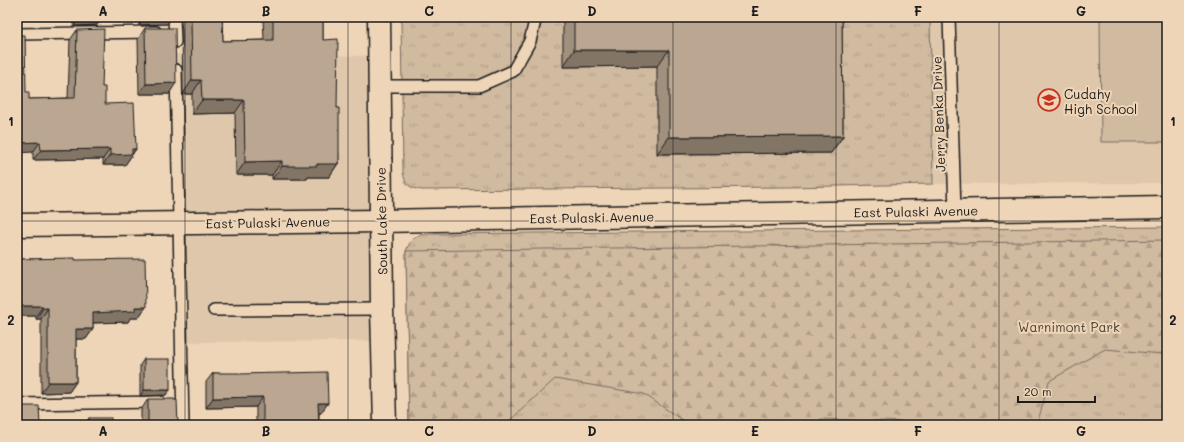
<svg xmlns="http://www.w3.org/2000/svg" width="1184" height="442" viewBox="0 0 1184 442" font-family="Mali,sans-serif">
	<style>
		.built { fill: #dfc7ac }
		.grass { fill: url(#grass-tufts); stroke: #766b5e }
		.forest { fill: url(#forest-firs); stroke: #766b5e }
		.pitch { fill: #d0baa0; stroke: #766b5e }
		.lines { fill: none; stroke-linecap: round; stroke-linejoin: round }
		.lane-casing { stroke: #1c1c1c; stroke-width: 14 }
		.street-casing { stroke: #1c1c1c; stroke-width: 25 }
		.secondary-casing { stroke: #1c1c1c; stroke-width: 25 }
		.lane { stroke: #efd5b7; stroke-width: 11 }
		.street { stroke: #efd5b7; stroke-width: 22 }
		.secondary { stroke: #efd5b7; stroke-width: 22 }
		.wall { fill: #a1907d; stroke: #1c1c1c }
		.shaded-wall { fill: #837566; stroke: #1c1c1c }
		.building { fill: #bba791; stroke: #1c1c1c }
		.grid { fill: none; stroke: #1c1c1c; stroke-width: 1; stroke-opacity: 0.55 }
		.labels { text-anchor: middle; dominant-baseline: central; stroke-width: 4; stroke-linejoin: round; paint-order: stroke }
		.poi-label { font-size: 13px; fill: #1c1c1c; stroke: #efd5b7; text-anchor: start }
		.street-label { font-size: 13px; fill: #1c1c1c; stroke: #efd5b7 }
		.park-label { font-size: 13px; fill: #49443d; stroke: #efd5b7 }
		.neatline { fill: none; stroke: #1c1c1c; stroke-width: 1.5 }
		.grid-label { font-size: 13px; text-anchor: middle; font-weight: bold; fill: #1c1c1c }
	</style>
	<defs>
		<pattern id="grass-tufts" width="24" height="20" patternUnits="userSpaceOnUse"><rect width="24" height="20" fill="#d0baa0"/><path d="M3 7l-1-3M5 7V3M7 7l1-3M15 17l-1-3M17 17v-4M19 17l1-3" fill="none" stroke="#b29f89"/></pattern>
		<pattern id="forest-firs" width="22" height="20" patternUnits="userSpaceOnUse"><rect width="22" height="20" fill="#d0baa0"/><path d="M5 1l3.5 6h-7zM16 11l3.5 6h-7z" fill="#b29f89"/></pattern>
	</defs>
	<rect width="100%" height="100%" fill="#efd5b7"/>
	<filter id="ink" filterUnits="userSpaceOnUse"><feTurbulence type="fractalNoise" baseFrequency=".025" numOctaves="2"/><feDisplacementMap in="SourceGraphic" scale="8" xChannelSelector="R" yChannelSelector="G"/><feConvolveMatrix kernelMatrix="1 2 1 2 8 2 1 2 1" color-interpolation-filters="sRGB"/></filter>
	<g filter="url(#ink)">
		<g class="built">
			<polygon points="930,17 1167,17 1167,183 933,184"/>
			<polygon points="175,54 379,56 383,341 181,342"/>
		</g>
		<g class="grass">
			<path d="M401,17H930L933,184L788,187L422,190C409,188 405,185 403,172Z"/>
			<path d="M1167,227V425H409L406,251C411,239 413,237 425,234Z"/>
		</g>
		<polygon class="forest" points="1167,240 1167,356 1162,354 1105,349 1049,381 1037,425 905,425 904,422 821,419 813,425 689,425 644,394 555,379 505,425 409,425 406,251"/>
		<polygon class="pitch" points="1100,17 1167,17 1167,142 1101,142"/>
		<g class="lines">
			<g class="lane-casing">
				<g id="lane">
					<polyline points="174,17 175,42"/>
					<polyline points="949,17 955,211"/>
					<polyline points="17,34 156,32"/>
					<polyline points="176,70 183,425"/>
					<polyline points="379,86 479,86 513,71 530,41 536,17"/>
					<polyline points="214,310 382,309"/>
					<polyline points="17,404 160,402"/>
				</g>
			</g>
			<g class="street-casing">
				<polyline id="street" points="17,225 381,221 1167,207"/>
			</g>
			<g class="secondary-casing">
				<polyline id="secondary" points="379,17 382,309 385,425"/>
			</g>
			<use href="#lane" class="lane"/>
			<use href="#street" class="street"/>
			<use href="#secondary" class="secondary"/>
		</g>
		<g class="wall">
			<polygon points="74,17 101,17 101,20 97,25 74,26"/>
			<polygon points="138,17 172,17 167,24 139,25"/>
			<polygon points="180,17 222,17 223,41 264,40 263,17 323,17 323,40 337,108 339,162 329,177 308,177 307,179 272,179 272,175 236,175 235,113 192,114 192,94 183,94 182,30"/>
			<polygon points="563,17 842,17 843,136 831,153 657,154 657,66 563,67"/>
			<polygon points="145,28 169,94 139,94 138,39"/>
			<polygon points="77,30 102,87 105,104 136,149 125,165 103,165 103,159 33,160 33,152 26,92 29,99 68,98 70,40"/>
			<polygon points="20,259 75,260 146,307 138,318 130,318 128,322 93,323 93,329 86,339 76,339 76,382 69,392 41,393 41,319 36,319 36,316 17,316 18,261"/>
			<polygon points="144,359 166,395 140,396 140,365"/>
			<polygon points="213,373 239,374 328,403 321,413 319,413 319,425 256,425 256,407 206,408 206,382"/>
			<polygon points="148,399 178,425 141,425 141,410"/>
			<polygon points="89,418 111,425 85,425 85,424"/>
		</g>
		<g class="shaded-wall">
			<polygon points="144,17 172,17 167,24 139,25"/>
			<polygon points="78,20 101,20 97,25 74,26"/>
			<polygon points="574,50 669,50 657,66 563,67"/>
			<polygon points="192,80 201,80 192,94 183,94"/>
			<polygon points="176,83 169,94 139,94 146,84"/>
			<polygon points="202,100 244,100 235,113 192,114"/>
			<polygon points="843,136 831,153 657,154 669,137"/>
			<polygon points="40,142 33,152 17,153 17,143"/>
			<polygon points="110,149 103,159 33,160 41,150"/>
			<polygon points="132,149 136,149 125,165 103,165 110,155"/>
			<polygon points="282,161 272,175 236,175 245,162"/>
			<polygon points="339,162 329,177 308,177 307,179 272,179 282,166 317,164"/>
			<polygon points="17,306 43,306 36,316 17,316"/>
			<polygon points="135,307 146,307 138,318 130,318 128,322 86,323 93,313"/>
			<polygon points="43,308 48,308 41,319 36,319"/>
			<polygon points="76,329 93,329 86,339 69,339"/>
			<polygon points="48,382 76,382 69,392 41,393"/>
			<polygon points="144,390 170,390 166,395 140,396"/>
			<polygon points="263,397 256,407 206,408 213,398"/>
			<polygon points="318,403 328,403 321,413 312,413"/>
		</g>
		<g class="building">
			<rect x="78" y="17" width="23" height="3"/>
			<polygon points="191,17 222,17 223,41 273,40 273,17 323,17 323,40 338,39 337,108 339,108 339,162 338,162 338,164 317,164 317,166 282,166 282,161 245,162 244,100 202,100 201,80 192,80"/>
			<polygon points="574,17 842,17 843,136 669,137 669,50 574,50"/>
			<polygon points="145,28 175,28 176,83 146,84"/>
			<polygon points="104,29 102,87 105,87 105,104 134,103 136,149 132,149 132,154 110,155 110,149 41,150 40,142 17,143 17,35 25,35 26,92 29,92 29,99 75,98 77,30"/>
			<polygon points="75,258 75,260 145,259 146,307 135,307 135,311 93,313 93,329 76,329 76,382 48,382 48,308 43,308 43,306 17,306 17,261 20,261 20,259"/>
			<rect x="144" y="359" width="26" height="31"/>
			<polygon points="327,372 328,403 318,403 319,425 263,425 263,397 213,398 213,373 239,373 239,374"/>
			<polygon points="148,399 174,399 174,400 177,400 178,425 148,425"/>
			<polygon points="17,406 39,406 40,425 17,425"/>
			<rect x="89" y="418" width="22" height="7"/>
		</g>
	</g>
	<path class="grid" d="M185,17V425M348,17V425M511,17V425M673,17V425M836,17V425M999,17V425M17,221H1167"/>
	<defs>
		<g id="school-ring" transform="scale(1.15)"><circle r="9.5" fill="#efd5b7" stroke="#c8321e" stroke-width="1.5"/><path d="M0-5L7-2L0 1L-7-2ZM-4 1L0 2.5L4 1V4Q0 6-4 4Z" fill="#c8321e"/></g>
	</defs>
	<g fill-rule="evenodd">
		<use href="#school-ring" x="1049" y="100"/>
	</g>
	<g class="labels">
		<g class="poi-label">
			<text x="1064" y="93">Cudahy<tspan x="1064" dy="15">High School</tspan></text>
		</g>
		<g class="street-label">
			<text transform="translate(938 114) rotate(-92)">Jerry Benka Drive</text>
			<text transform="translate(916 211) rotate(-1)">East Pulaski Avenue</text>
			<text transform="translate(592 217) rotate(-1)">East Pulaski Avenue</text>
			<text transform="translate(381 221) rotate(-91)">South Lake Drive</text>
			<text transform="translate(268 222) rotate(-1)">East Pulaski Avenue</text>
		</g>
		<g class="park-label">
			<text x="1069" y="326">Warnimont Park</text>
		</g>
	</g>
	<rect width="1184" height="442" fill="none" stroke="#efd5b7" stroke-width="44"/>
	<path d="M1018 396v6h77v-6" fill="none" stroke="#1c1c1c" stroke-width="2"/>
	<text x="1024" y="396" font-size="12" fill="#1c1c1c" stroke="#efd5b7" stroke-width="3" paint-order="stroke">20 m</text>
	<rect x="22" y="22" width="1140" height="398" class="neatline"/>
	<g class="grid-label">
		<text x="103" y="16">A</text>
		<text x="266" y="16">B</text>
		<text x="429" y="16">C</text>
		<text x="592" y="16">D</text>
		<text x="755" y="16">E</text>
		<text x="918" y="16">F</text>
		<text x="1081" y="16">G</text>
		<text x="11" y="126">1</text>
		<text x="1173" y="126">1</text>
		<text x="11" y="325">2</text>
		<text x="1173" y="325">2</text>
		<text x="103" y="436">A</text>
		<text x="266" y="436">B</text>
		<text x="429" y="436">C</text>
		<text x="592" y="436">D</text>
		<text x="755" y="436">E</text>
		<text x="918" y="436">F</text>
		<text x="1081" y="436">G</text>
	</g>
</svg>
